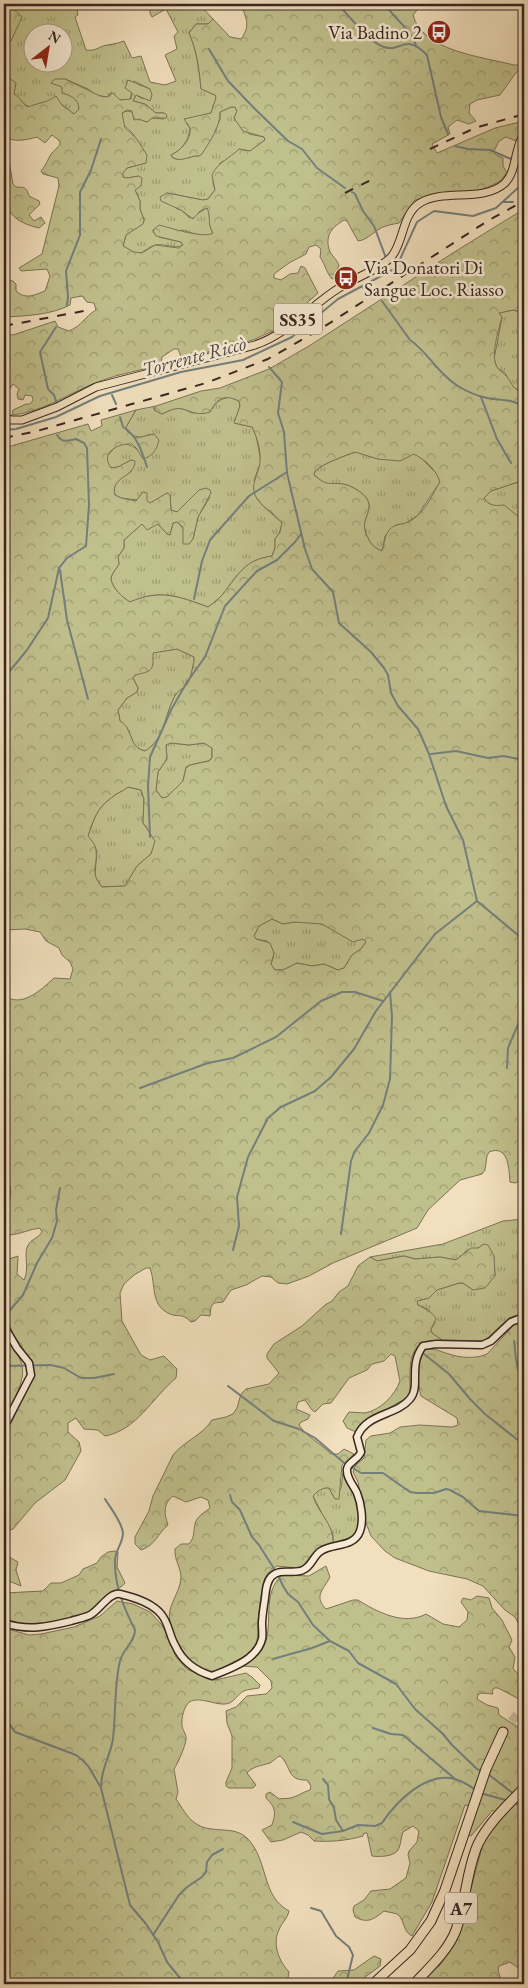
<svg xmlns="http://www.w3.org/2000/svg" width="528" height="1988" viewBox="0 0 528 1988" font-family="'EB Garamond',serif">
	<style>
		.grass { fill: url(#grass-tufts); stroke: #7c7356; fill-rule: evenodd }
		.forest { fill: url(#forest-crowns); stroke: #7c7356; fill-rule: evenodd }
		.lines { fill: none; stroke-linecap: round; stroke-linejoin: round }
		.stream { stroke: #747f7c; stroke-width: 2 }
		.highway-tunnel { stroke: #ccba9e; stroke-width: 9; stroke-dasharray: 9 4.5; stroke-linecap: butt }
		.secondary-casing { stroke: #382620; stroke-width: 9 }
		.primary-casing { stroke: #382620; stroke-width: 9 }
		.highway-casing { stroke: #382620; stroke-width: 11 }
		.secondary { stroke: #f6ead4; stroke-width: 6 }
		.primary { stroke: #f1dfbd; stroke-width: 7 }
		.highway { stroke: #f1dfbd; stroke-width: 9 }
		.rail { stroke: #382620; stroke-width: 2; stroke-dasharray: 9 9; stroke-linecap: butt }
		.labels { text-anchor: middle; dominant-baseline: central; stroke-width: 5; stroke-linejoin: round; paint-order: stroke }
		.shield { fill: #f6ead4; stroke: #716156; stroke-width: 1 }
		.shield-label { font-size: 18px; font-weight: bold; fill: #382620 }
		.poi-label { font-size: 19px; fill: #382620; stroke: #f6ead4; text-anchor: end }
		.water-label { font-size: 20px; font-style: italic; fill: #514b46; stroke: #f6ead4 }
	</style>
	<defs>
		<pattern id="grass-tufts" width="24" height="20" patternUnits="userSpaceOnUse" patternTransform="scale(1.25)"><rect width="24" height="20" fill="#c0c08d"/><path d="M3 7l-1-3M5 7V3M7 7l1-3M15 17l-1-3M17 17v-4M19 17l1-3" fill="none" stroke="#9d9c73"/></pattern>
		<pattern id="forest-crowns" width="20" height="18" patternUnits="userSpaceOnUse" patternTransform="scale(1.25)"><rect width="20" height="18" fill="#c0c08d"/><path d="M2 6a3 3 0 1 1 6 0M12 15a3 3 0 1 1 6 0" fill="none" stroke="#9d9c73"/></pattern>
	</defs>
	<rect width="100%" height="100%" fill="#f1dfbd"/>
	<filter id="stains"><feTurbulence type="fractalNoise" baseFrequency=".004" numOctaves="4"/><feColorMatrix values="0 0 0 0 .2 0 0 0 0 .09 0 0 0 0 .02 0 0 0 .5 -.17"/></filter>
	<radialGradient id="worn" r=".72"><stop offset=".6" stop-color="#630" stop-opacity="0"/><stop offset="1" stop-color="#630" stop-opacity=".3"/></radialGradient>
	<g class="grass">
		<path d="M11,4H76L78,15L75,17L86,50C94,51 96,49 103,46C110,44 117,44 124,41L132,58L141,56L150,82L165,85L176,81L165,55L177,49L174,36L178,32L166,9L152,17L150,13V4H199L213,19L208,24H196L189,33C197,51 199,69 201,89L215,95L216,98L211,113L200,116L186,123L190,128C189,140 182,150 171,155L173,158C183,162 189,155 199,156L220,120V112L231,107H235L237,111L234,118L249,134L264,137L265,140L250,151L239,149L231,157L220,163L213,183L215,190L208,199L203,200L167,193L177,209L181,210L190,218L207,208C211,214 208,224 213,234L202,236L182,230L159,237L181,242L183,245C174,250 165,243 156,245C144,247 141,262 123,246L126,235L142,224L144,220L140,209V201L135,190L139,176L127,178L123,177L122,173L127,168L146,163L134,135L123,124L122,113C132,107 137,118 147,122L152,118L164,119V113H156L145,104L133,101L136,95L143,99L150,89L134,81L130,100H120L111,93L107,97L96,95L88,89L65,79L62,93L71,95L79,103V109L74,114C70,112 68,109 64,106C53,98 39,104 29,107C25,105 15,96 14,93C10,86 10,80 4,74V41H11ZM32,32H62V62H32Z"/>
		<polygon points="513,310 524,313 524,390 520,391 512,386 505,373 497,368 494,359 502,317 499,313"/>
		<path d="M230,397L239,401L240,406L235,423L252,427L256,435L261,462L254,480L261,504L282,523L280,532L275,539V548L272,556C245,560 238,574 223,594C219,599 213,603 208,607C178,596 160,589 130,602C123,598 112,588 111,579C111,574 117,568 119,564L118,557L124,548V540L142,524H158L167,534L170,535L173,523L177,522L193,539L198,517L210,497L185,504L177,512L171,510L170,495L150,504L147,501L121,498L115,495C111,482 122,478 131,472V460L118,467L111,468L106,462V458C121,436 131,443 147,458L157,447L150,434C140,439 136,438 127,431L126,427L136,410L156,406L154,410L162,414L175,408L184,409L192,413L210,412C215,403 219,399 230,397Z"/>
		<path d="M356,452L378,459L414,454L420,457L437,474L440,482L418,515L405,524L396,525L385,536L382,551C375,548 371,545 368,538C358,520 373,514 368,501C365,493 350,485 343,484C337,483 332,485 327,484C322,482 318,478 314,475L315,471C324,463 344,456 356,452Z"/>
		<polygon points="524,471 524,521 486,502 484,498 491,491 518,482"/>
		<path d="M177,649L194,657C195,661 190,679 188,683C185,688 179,690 176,694C165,712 165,740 145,751C132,748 133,739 128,730C127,726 122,723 120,721L118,710L127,698L137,692L138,688L133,678L135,675L138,674L153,652Z"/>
		<polygon points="171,743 189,745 204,743 212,748 212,758 208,761 190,765 186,767 183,781 167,797 162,798 156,790 158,772 167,759 166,745"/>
		<path d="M128,787L141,790L144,799L143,823L156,841L151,854L137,866L125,886L102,887L96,879L95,874L97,851L88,836C94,819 96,809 111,798C116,793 122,792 128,787Z"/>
		<polygon points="272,919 283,924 294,922 318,923 360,939 364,939 366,942 361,949 352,955 344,968 338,970 324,964 312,966 297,963 283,970 275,970 271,965 274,953 267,941 256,939 254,936 259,926"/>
		<polygon points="524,1219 524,1313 509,1318 484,1341 442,1340 432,1333 431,1329 435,1323 429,1310 418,1305 417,1301 429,1298 437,1290 459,1283 463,1283 473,1290 495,1276 494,1256 484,1244 478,1248 467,1250 459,1258 456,1260 440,1257 415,1259 404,1256 377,1261 370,1257 443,1244 503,1221"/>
		<path d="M343,1473C353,1491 367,1517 353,1537L333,1543V1535L313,1496C317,1491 323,1487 329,1488L335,1499L341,1488Z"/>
	</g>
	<g class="forest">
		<polygon points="4,4 11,4 11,7 22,17 11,41 4,41"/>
		<path d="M241,4H434L418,9L413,15C422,51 483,57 514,65H524L515,74L500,95L477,100L470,104L469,113L476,121L469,124L457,120L448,127L450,134L432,144L437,153L495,128L524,121V127L516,141L506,137L499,141L494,151L496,155L503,158V166L507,173L499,182L481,190L431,195L415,200L399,223C394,224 388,225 383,227C375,230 368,240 358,241L347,221L344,220C333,227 325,234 329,249C331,256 338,260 339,266L335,273L336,277L332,279C326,272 325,264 320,257L321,249L316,245L309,247L306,254L289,263L274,274V278L281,280L290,274L298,273L301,266L305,268L318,293L279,328L253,340L182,359L178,349H174L162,357L161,365C141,370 119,374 100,381C71,392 43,412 12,415L13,410L26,404H30L33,400L32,396L25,395L23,400L18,399L17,394L19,389L13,384L4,397V334L13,335L55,321L58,327L69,331C83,325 84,317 96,310L94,303L87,302L82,296L71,298L70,305C51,315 25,316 4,317V280L13,281L16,284V291C26,300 34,295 45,291L50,276L47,269L21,271L19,268L42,254L59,186L58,178L43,174L41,171C47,164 48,158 52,153C60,144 65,144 52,135L45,143L37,137C26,140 13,143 4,136V74L16,83L14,94C21,98 22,104 28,107C37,103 47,103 56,96L62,105L74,114L79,109C79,99 70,95 62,93V87L51,83L55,79H65L100,96L107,97L113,93L120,100L131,99L132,93L125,88L128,80L150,89L152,95L150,101L136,95L133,101L145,104L156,113H164L167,115L166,118H152L147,122L139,119L134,120L132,111L127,110L122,113L125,128L136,138L147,155L146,163L127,168L123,173V177L127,178L139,176L142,178L141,186L135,190L140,201V209L144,220L143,224L126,235L123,246L134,252L142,253L155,245L179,248L183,245L181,242L156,236L153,230L159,225C171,228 204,239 213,233C207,224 211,214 207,208L200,211L193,219L181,210L161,201L160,197L167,193L203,200L208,199L215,190L212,175C217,163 230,158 239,149L250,151L265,140L264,137L243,131L234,118L237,111L235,107H231L220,112C220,128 210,141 202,154L199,156C189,155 178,165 171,155C180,151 191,140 190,130C190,125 186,123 184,119L211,113L216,98L215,95L201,89C199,68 197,51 189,33L196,24H208L213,19L230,37L241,39C251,25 246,19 241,4Z"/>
		<path d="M4,161H9L13,184L16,187C25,187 27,188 29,196L39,201L40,204L29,215L34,221L41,217L45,223L39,228C0,219 4,199 4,161Z"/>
		<path d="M524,209V313L513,310L499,313L502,317C499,329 490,356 497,367C500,372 506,374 510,381C513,387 516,392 524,390V471L518,482L491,491L484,498C489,506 495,506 504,505L524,521V1179L515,1183L510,1182C509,1170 509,1144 489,1152L487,1156L485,1170L482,1174L460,1180L428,1210L417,1228L333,1263L309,1276L287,1284L278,1283L271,1277L262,1276L246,1285L231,1290L223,1302L214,1303L211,1307L210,1316L201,1315L195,1321L191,1322C181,1312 180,1318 170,1314C150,1306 156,1284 150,1268H146L134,1275L124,1284L120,1293L122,1321L141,1355L150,1360L164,1356L177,1369L176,1378C152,1398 137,1430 105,1436L98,1430L84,1429L76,1418L68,1423V1432L79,1442L81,1451L65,1480L35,1503L13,1529L4,1532V1433L12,1421L34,1374L31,1361L13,1334L8,1321L4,1317V1267L6,1260L18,1256L17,1274L24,1280C30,1269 23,1254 28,1245C31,1239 39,1238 42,1232L40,1228C30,1229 21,1234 10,1235C8,1230 6,1224 6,1218C6,1200 18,1194 4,1175V995C21,1009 41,990 54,978L70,979L73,969L70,962L62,955L59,948L46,941L40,932L25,929L4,930V448L88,424L91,431L102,426L101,420L136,410L126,427L127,431L136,438L154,434L159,440C157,449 153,456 143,459L137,449L132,444C117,443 100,453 111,468L118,467L131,460L135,461C135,478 110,476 115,495L121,498L136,501L143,492L147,493V501L150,503L167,493L170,495L171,510L177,512L199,490L206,488L210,490L211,493L198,517L193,539L189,544H183V527L177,522L173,523L170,535L167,534L158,524L147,530L142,524L124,540V548L118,557L119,564C117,568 111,574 111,579C112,588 123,598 130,602C160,589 178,596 208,607C213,603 219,599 223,594C239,574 244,560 272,556L275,548V539L280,532L282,523C274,512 260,507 255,495C250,482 260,473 260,461C261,450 257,437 252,427L234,423L240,406L239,401C224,394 217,398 210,412C195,418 186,406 174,409C170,410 166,412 162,414L154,410L156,406L201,391L220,388L269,369L309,346L456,251ZM355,452L378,459L400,461L414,454C425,460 436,469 440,482C432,495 425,512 412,520C405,525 396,523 390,529C384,535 385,544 382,551C375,548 371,545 368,538C358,520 373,513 368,501C365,493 350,485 343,484C337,483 332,484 327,483C322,482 318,478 314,475L315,471C324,463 344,456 355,452ZM177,649L194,657C195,661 190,679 188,683C185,688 179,690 176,694C165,712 165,740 145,751C132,748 133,739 128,730C127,726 123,723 120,721L118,710L127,698L137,692L138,688L133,678L135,675C151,671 154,672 153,653ZM171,743L189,745L204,743L212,748V758L209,761L190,765L186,768L183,781L167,797L162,798L156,790L158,772L167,759L166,745ZM128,787L141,790L144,799L143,823L155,841L151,854L137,866L125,886L102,887C89,871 98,867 96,850C96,845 91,840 88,836C94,819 96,809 111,798C116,793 122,792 128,787ZM272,919L283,924L294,922L322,924L353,942L363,939L366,942L361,949L352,955L344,968L338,970L324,964L312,966L297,963L283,970H275L271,964L274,953L270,943L256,939L254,936L259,926Z"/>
		<path d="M484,1244L488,1245L494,1256L495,1276L485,1288L473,1290L463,1283H459L437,1290L429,1298L417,1301L418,1305C425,1309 433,1312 436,1319L431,1329L432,1333L442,1340C436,1341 427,1340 422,1343C406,1353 411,1377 410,1392L408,1397L364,1422L356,1432L347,1428L343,1421L349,1412C354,1412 360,1413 365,1413C381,1410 395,1395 400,1381L395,1356L391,1354L384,1361L372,1364L367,1370L349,1378L331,1403L323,1404L315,1412L312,1410L305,1400L298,1402L296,1409L310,1415L308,1419L301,1422L299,1425C308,1438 320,1443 331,1454H338L344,1449L354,1454L342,1465L339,1499H335L329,1488C324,1487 317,1491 313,1496C318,1513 334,1524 333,1543L304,1566L297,1568L277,1566C274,1568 268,1572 266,1576C262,1584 259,1611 258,1621C257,1633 260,1640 252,1650C248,1655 239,1659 233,1662C226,1666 217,1672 208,1671C190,1668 173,1638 170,1622C166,1606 180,1594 181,1578C181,1567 174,1560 175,1549L181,1544H189C195,1537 193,1532 195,1524C196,1517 205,1512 210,1508L208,1500L201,1497L186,1502L173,1496C163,1504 164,1513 168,1525C157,1534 156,1545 141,1550L135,1544V1537L149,1511L153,1496L173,1455C184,1441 203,1435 212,1420L226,1417L233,1414L237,1408L241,1394L246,1389L269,1384L279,1373L267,1358V1354L274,1344L302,1326L325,1305L332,1301L339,1292L348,1286L358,1266L370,1257L377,1261L404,1256L415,1259L440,1257L456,1260L471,1248H478Z"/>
		<path d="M524,1321V1634L515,1617L505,1610L483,1586L467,1579L429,1571L395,1558L385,1551L371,1536L366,1523L358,1482L353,1472L355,1466L364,1458L366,1440L371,1436L390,1433L400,1427L420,1425L452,1427L458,1425L457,1418L421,1396C417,1383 417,1360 425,1350C435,1347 440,1352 449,1354C460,1358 477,1359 487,1354L515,1324Z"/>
		<path d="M4,1334C10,1344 19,1354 22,1365C26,1382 11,1404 4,1418Z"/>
		<path d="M115,1551L118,1552L117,1567L125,1583C121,1588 118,1588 113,1592C107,1597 103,1604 96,1608C76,1620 27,1628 4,1622V1593L43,1591L51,1583H61L79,1575L83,1569L97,1563L101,1557L108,1552Z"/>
		<polygon points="4,1554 18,1562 16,1570 21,1586 4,1579"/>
		<path d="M326,1566L330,1577C324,1589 313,1596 326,1609L353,1600H358C377,1612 404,1626 426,1614L443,1624L459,1627L467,1620L468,1612L461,1602L463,1598L471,1600L477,1596L489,1598L492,1608L502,1620L512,1640L509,1647L515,1657L513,1669L524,1679V1698L519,1699L498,1688H494L492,1691L493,1694L481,1693L478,1695L477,1699L487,1705L498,1708L499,1715L524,1731V1779L519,1784L524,1788V1972L510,1962L499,1966L498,1970L500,1977L496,1984H425L430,1973L440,1965L457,1940L483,1844L488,1834L501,1819L493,1810L471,1836L467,1834L476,1807L465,1805L432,1902L412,1936C402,1931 405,1919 397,1914C394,1913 388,1912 384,1911C374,1919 368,1924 355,1917L353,1910L354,1906L364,1900L371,1891L390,1889L406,1878L410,1863L408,1855L409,1851L417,1842L419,1831L413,1826L403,1832C401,1837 401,1843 399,1848C396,1857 379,1857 372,1856L367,1833H364L363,1836C346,1841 330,1842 314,1841L308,1835L301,1832L283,1840L271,1842L262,1830L272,1825C276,1812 276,1808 266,1798V1794L270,1792L279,1799C283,1798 287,1799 291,1798C298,1796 303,1792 310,1790L311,1786L307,1780C286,1781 292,1766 280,1756C276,1757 274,1761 270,1763C261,1766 253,1766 247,1773L256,1785L253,1788H229L226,1786V1782L232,1768V1736L227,1723L226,1711L236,1707L247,1696L266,1694L272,1688L271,1681L257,1667L241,1666C250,1661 260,1656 264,1646C274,1624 261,1594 282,1575L309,1576Z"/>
		<path d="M117,1601L133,1604L150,1612L161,1624L167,1634L176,1657L187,1669L208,1679L215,1680L246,1673L252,1677L260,1685L259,1688C254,1689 248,1689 244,1691C237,1694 234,1704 225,1704C215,1705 201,1697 191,1701C184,1704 181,1719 182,1726C183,1731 187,1735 186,1740C185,1747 178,1763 174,1769L178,1792L176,1799C181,1806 187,1818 195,1823C211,1835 234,1824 248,1839C269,1862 261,1896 289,1911C287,1920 281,1923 278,1932C273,1946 279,1961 289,1972L287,1984H225L221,1982L192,1981L177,1984H4V1628L29,1635L41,1634L74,1627L100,1616Z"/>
		<polygon points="374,1956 381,1959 380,1966 356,1984 329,1984 338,1971 354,1970"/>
	</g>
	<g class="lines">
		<g class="stream">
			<path d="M338,4C348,15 370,43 384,47C402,53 404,32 427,55L441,117L448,134"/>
			<path d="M385,4C395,20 410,28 416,45"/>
			<polyline points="4,11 20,4"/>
			<polyline points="209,49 228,81 255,109 288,141 302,149 317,168 345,188"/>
			<polyline points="455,146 468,149 490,150 511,159"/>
			<polyline points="352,192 355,194 363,211 374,226 386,258"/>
			<polyline points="503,202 513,202"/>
			<polyline points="520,209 524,211"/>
			<polyline points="362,287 371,291"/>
			<path d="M382,301L410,340C428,352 438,374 458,386C466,391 477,396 487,398C502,401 510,398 524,407"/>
			<polyline points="67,305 68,297 66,271 80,235 80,192 91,170 101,139"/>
			<polyline points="56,327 40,352 48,389 54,395 57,404"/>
			<polyline points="4,348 9,367 4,390"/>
			<polyline points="269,367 282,382 278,413 284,432 287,473 305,549 312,569 333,592 339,623 371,652 384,668 388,675 391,693 398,706 418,729 429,754 446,806 463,840 477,901 524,940"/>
			<polyline points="112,395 116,404"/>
			<polyline points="481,397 497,439 511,463"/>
			<path d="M120,417L123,427C137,435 142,452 147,467"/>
			<polyline points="4,430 16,429 56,417 100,396 181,372 243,360 292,337 338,299 396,268 417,222 434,211 473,216 496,208 520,186 524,165"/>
			<polyline points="60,570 67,620 88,699"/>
			<polyline points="194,599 202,561 210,540 249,496 287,472"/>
			<path d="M4,678L27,650L48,618L59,568L67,558L86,546L89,505L87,448L84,443L76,439C67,441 62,443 57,435"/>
			<polyline points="431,754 456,751 488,758 503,756 524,760"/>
			<polyline points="150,837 148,786 150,757 171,710 187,682 205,657 225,606 257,571 277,560 295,542 301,534"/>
			<polyline points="507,1068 508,1048 524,1010"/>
			<polyline points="140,1088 208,1063 233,1058 276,1037 321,1001 342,992 355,992 383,1001"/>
			<polyline points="341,1234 351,1161 355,1151 369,1133 383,1105 390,1079 392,1016 390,992"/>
			<polyline points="233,1250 239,1226 237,1197 248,1157 268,1118 281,1107 315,1091 331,1077 354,1049 376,1011 435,934 477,901"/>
			<polyline points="4,1317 23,1295 37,1263 52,1238 57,1221 56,1210 60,1188"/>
			<polyline points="514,1341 516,1360 524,1394"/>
			<polyline points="424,1354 449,1374 470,1399 485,1414 524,1445"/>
			<polyline points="4,1366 51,1365 64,1368 81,1378 94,1378 114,1374"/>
			<polyline points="228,1386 274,1421 299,1429 315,1438 343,1462 361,1473 383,1473 410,1492 417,1493 434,1493 446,1489 450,1490 463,1497 479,1511 524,1516"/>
			<polyline points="230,1495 232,1502 240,1510 252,1537 259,1545 278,1575 283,1586 288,1594 298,1602 313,1625 330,1641 349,1651 358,1663 396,1684 415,1709 443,1734 452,1745 477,1769 482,1771"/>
			<path d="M105,1499C111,1509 122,1522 123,1533C123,1542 116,1550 115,1559C114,1585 124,1608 135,1630C135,1642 123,1649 120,1661C114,1686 116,1713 113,1739C110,1758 101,1767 101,1788L130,1905L146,1924L158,1942L167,1962L184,1983"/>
			<polyline points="273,1659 312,1648 330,1641"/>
			<path d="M4,1716L15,1732L76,1755C91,1766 91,1772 100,1786"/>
			<polyline points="373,1728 391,1734 403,1735 454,1778"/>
			<polyline points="488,1774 514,1794"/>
			<polyline points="323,1779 328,1785 329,1799 334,1808 336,1820 343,1831"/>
			<polyline points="480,1793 509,1801"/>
			<polyline points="517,1798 524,1807"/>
			<polyline points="513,1803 523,1806"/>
			<path d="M293,1822L322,1834L343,1831L358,1825L375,1826L382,1823C396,1802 426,1771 455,1779C462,1781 470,1786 476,1790"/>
			<polyline points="311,1908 321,1911 336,1936 349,1947 353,1955 346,1984"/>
			<polyline points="153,1935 179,1895 187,1887 202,1877 206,1872 207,1862 212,1855 223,1849"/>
		</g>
		<polyline class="highway-tunnel" points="503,1732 524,1706"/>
		<g class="secondary-casing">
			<g id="secondary">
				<polyline points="4,1326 17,1348 29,1363 31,1375 4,1427"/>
				<path d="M4,1623C28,1631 47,1627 71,1621C77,1619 84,1618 90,1615C99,1611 109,1592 120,1594C133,1597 152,1603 161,1614C169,1623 169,1635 175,1645C182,1661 196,1671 212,1676C229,1669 257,1660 262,1639C263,1635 262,1629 262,1624C262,1616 264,1606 265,1598C266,1590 266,1583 271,1577C280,1567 293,1575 303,1570C312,1566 313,1556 321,1551C333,1543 354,1548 360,1531C364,1520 361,1503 357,1493C354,1486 346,1478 347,1469C348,1462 358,1460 361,1452L357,1437C366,1413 396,1416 410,1399C421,1386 408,1366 423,1346L436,1344L482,1345L491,1341L511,1322L524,1317"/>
			</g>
		</g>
		<g class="primary-casing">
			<path id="primary" d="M4,417L11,420H22L57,407L96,387L255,345C288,334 310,306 339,288C354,278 381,269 392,256C404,241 402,214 420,203C444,188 483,203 505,183C517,171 514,148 524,134"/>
		</g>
		<g class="highway-casing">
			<g id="highway">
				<polyline points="373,1984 410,1950 431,1921 445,1890 486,1769 503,1732"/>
				<path d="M414,1984C429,1968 448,1951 456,1930C466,1902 466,1871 478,1844C489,1822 508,1805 524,1788"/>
			</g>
		</g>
		<use href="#secondary" class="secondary"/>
		<use href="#primary" class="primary"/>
		<use href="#highway" class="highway"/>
		<g class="rail">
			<polyline points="430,149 475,128 524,114"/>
			<polyline points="345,193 371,180"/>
			<polyline points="4,326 89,310"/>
			<polyline points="4,438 37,431 206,383 268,359 319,330 489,220 524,201"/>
		</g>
	</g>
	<defs>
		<g id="bus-disc" transform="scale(1.25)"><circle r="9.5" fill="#8f2418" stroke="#f6ead4"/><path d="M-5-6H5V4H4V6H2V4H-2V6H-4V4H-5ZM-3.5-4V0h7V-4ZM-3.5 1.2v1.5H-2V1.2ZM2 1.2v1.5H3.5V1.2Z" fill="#fff"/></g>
	</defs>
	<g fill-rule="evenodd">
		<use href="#bus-disc" x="439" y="32"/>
		<use href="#bus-disc" x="346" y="278"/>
	</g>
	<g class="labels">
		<g class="shield">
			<rect x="274" y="303.5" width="48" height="31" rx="4"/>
			<rect x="445" y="1892.5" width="32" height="31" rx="4"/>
		</g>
		<g class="shield-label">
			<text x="298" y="319">SS35</text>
			<text x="461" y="1908">A7</text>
		</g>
		<g class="poi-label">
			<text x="422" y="32">Via Badino 2</text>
			<text x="364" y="267" text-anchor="start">Via Donatori Di<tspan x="364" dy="22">Sangue Loc. Riasso</tspan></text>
		</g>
		<g class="water-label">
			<text transform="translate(194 356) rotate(-15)">Torrente Riccò</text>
		</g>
	</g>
	<rect width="528" height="1988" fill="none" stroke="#f1dfbd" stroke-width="20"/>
	<rect x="5" y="5" width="518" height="1978" fill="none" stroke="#382620" stroke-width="2.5"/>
	<rect x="10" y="10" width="508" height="1968" fill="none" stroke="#382620"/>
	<g transform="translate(48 48) rotate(31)"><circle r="24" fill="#f6ead4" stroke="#aa9c8c"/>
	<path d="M0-4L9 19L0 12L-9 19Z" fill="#8f2418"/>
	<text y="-8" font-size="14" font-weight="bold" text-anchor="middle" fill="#382620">N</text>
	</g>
	<rect width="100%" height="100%" filter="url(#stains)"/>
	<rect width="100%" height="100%" fill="url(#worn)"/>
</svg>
